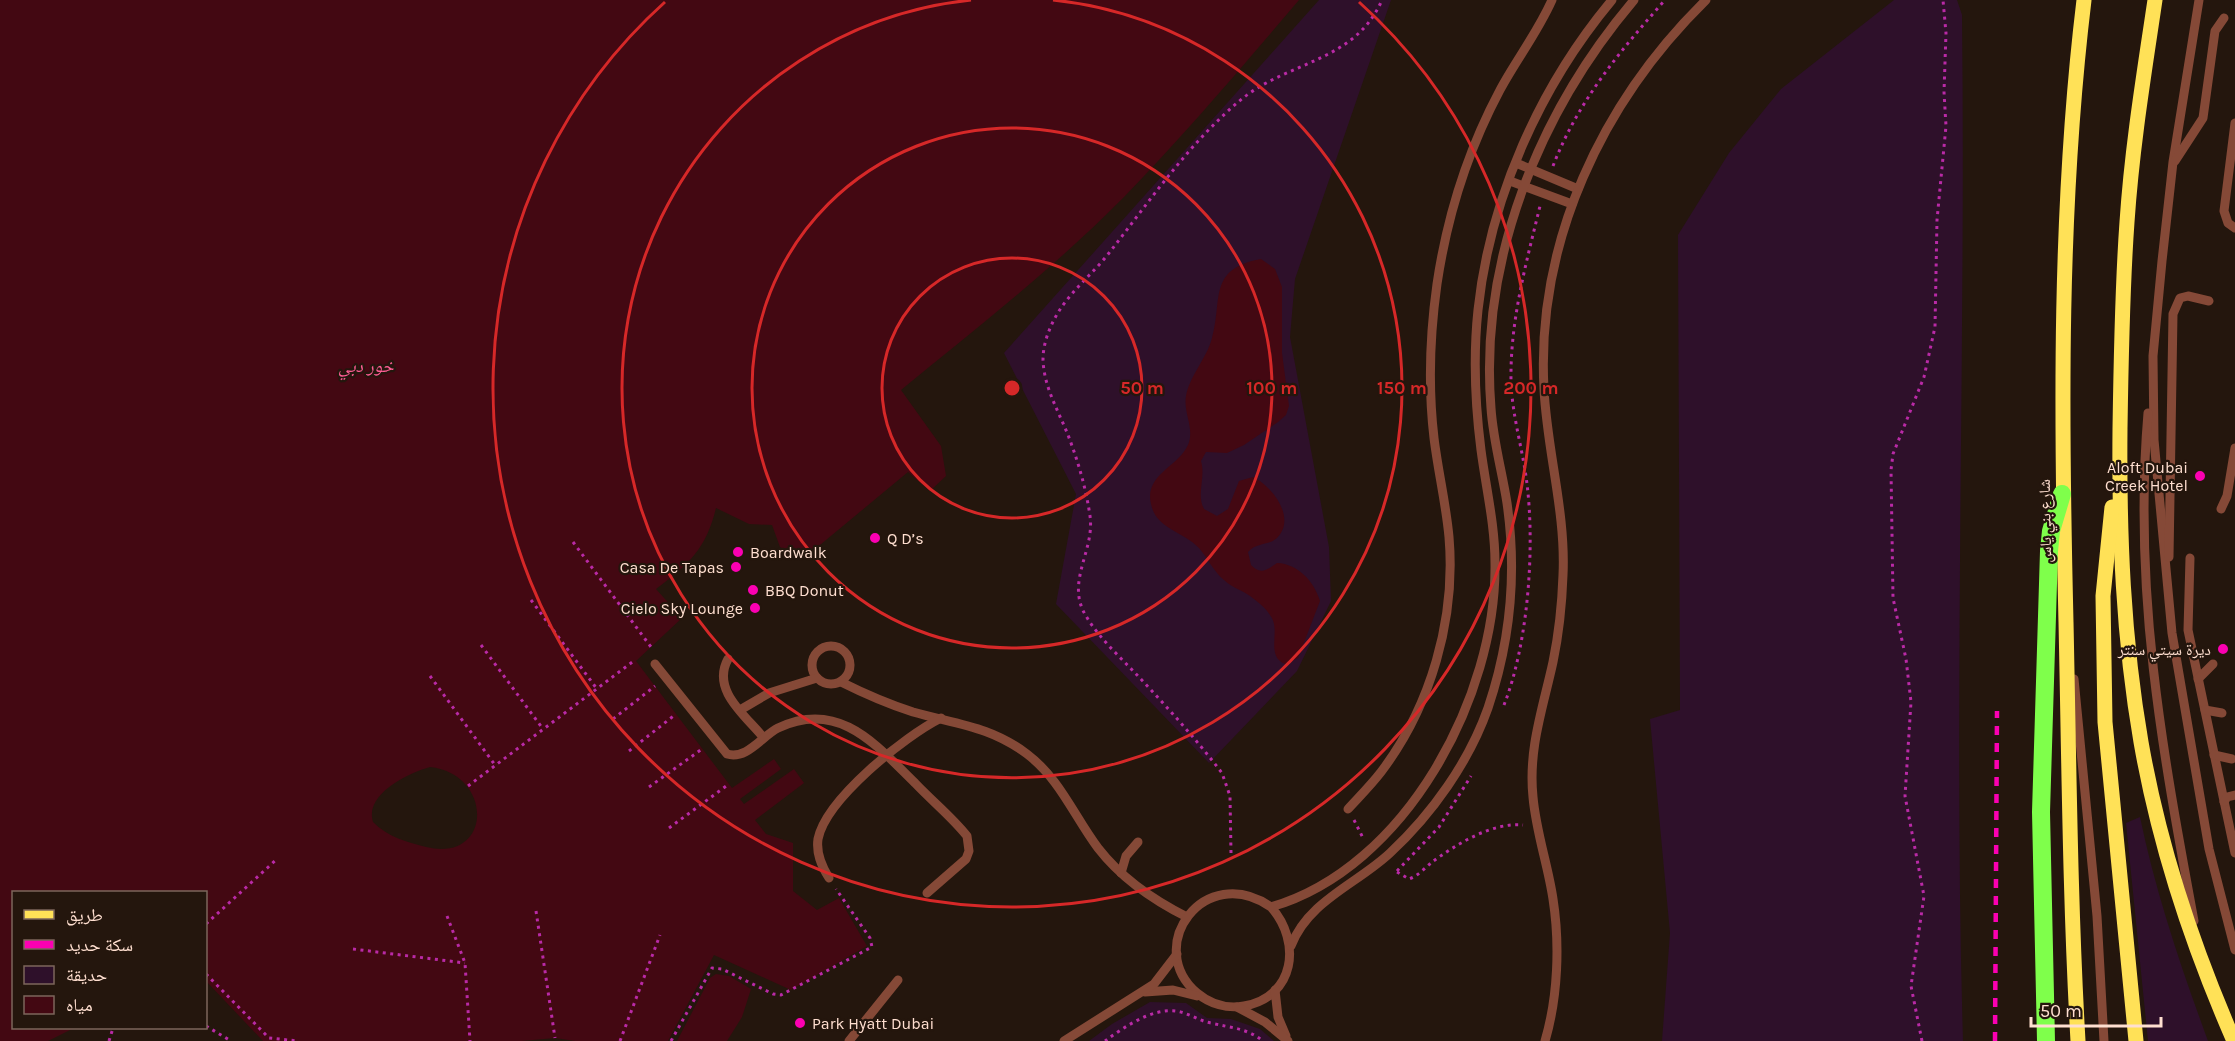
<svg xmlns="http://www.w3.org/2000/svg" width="2235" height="1041" viewBox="0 0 2235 1041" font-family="Karla,'Noto Naskh Arabic',sans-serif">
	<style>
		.green { fill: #2e102a }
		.water { fill: #430812; fill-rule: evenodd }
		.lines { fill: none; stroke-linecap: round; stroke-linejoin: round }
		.path { stroke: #b92aa6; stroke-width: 3; stroke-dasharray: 3 4.5; stroke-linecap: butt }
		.lane { stroke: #854937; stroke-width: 9 }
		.primary { stroke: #ffe157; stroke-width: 15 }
		.highway { stroke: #7fff4b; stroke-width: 18 }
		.rail { stroke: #fb00b2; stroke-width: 4.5; stroke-dasharray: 9 8; stroke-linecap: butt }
		.ring { fill: none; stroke: #d62828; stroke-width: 3 }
		.poi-dot { fill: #fb00b2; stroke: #24160d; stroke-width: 2 }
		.labels { text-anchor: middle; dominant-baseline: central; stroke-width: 4.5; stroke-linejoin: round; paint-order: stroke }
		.poi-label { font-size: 16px; fill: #ffdfd0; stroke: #24160d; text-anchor: end }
		.street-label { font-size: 16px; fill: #ffdfd0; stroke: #24160d }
		.water-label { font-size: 18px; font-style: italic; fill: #ff5e96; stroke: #24160d }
		.centre { fill: #d62828; stroke: #24160d; stroke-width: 3 }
		.ring-label { font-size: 18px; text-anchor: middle; font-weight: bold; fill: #d62828; stroke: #24160d; stroke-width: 4.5; stroke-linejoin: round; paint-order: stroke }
	</style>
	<rect width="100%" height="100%" fill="#24160d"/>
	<g class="green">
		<polygon points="1319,0 1391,0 1295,279 1290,337 1329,547 1331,601 1297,671 1209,763 1056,604 1076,494 1004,353"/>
		<path d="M1894,0H1957L1962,15C1966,357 1953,699 1963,1041H1662L1670,933L1650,719L1680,710L1678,235L1729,153L1781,89Z"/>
		<path d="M2140,817C2156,894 2181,967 2208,1041H2148L2126,823Z"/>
		<polygon points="1150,1002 1186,1003 1207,1018 1231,1019 1260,1029 1274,1041 1089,1041 1112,1024"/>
	</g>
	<g class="water">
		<path d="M0,0H1299C1242,67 1185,134 1124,197C1055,267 977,328 901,390L941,446L946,476L930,491L908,472L820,545C806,553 795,557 780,547L772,525L749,524L716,508C706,549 689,564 656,589L682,618L636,661L732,788L774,759L781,769L740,799L744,804L794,769L804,783L755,820L766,834L793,843V891L817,910L839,898L867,946L791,990L714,955L668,1041H575L555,1038L522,1041H263L206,981V892H14V1028H74L48,1041H0ZM430,767C494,774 493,863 426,847C406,842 388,837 373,822C364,794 409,773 430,767Z"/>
		<path d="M1261,259L1275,269L1282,287V353L1289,406L1286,415L1278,422L1244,445L1227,453L1206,452L1201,461C1206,478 1196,494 1204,509L1217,516L1228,509L1239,481L1253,477C1272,486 1297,518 1277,538C1268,546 1257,542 1248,552L1251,565C1260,575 1267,570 1277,563C1298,564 1314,581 1320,601L1298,658L1285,664C1268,657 1277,637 1274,624C1272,614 1262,605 1254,599C1245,591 1232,588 1224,580C1213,571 1208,558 1199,548C1183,531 1156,529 1151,504C1144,475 1178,467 1188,445C1195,428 1183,413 1186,396C1190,375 1207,358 1212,338C1223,300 1207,269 1261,259Z"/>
		<polygon points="716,974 729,976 751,989 742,1017 727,1041 677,1041 710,978"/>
	</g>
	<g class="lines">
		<g class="path">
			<path d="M1553,166C1578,101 1620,51 1665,0"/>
			<polyline points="573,542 651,647"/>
			<polyline points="531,600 597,689"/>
			<polyline points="481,645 543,729"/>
			<polyline points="430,676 495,765"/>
			<path d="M1504,705C1528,644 1535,549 1527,484C1523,450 1512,416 1511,381C1510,321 1526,264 1540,206"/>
			<polyline points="613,719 655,686"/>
			<polyline points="629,751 676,714"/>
			<polyline points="468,786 635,660"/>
			<polyline points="649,787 702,749"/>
			<polyline points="1354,820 1363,838"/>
			<polyline points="669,828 729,784"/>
			<path d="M1231,853L1230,796L1222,773C1196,739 1167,707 1138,676C1120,657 1099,638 1086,616C1065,582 1095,551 1090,516C1086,488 1078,461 1068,435C1058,410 1044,387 1043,360C1043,345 1048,331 1055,318C1068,293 1092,275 1109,253C1149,202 1187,146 1237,103C1286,60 1354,64 1382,0"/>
			<polyline points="1397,871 1439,827 1471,776"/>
			<path d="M1397,872L1409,879C1418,876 1425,868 1432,862C1457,844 1492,822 1523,825"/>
			<polyline points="536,911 555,1038"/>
			<polyline points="447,916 465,963 470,1041"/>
			<polyline points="206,924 277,859"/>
			<polyline points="353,949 465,963"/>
			<polyline points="206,974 269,1038 298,1041"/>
			<polyline points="206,1026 231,1041"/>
			<polyline points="109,1041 113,1028"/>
			<polyline points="620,1041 660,935"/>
			<polyline points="671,1041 712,968 722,969 773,994 781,995 872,947 870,938 836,889"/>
			<path d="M1105,1041C1124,1027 1152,1008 1176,1011C1189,1013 1199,1021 1211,1023C1231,1028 1247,1028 1263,1041"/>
			<polyline points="1922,1041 1911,986 1924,896 1905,796 1911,702 1906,659 1893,598 1891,470 1893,454 1924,377 1935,327 1937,220 1946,126 1944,92 1946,33 1943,0"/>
		</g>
		<g class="lane">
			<polyline points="2199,0 2173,162 2162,261 2153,356 2154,440 2172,633 2209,849 2235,950"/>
			<polyline points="2235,123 2224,211 2228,223 2235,228"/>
			<polyline points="2175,161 2203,118 2215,31 2224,18"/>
			<polyline points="1516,163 1578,189"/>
			<polyline points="1510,181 1572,204"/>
			<path d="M2148,413C2133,590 2162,749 2194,921"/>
			<polyline points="2221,509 2227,496 2235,448"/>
			<polyline points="2169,557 2173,314 2180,298 2188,296 2209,301"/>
			<polyline points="2190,558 2188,630 2235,853"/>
			<circle cx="831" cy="665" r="19"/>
			<path d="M728,659C711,690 745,715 763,737"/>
			<path d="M655,664L727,754C747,760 762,736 778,728C839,699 876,745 915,783C932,801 952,817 967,836L969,851L966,859L927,893"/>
			<polyline points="2074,679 2097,916 2104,1041"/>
			<polyline points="2198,679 2213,664"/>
			<path d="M841,682C865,694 888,704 913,712C955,724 990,726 1027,754C1060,779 1074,816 1098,848C1122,879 1153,900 1187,917"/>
			<polyline points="740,710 769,693 817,678"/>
			<polyline points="2205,710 2222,713"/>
			<polyline points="2214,755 2232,759"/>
			<polyline points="2224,802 2227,797 2235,795"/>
			<path d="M1348,809C1359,797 1371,785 1381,772C1431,706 1456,619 1449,537C1446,504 1438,471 1434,438C1428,387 1430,334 1437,284C1447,217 1468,150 1500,90C1516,60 1538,32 1552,0"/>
			<polyline points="1121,873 1126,856 1138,842"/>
			<path d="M829,878C821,865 816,853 818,839C826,799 905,736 941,718"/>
			<path d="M1271,907C1302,942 1295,997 1244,1006C1227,1009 1210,1004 1197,993C1143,947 1204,861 1271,907C1406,868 1497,696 1495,563C1495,525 1486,488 1481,450C1475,403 1473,357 1478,310C1490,198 1540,86 1612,0"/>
			<path d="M1291,946C1308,901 1357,884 1390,853C1432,814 1469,762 1488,708C1511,640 1517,573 1507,503C1502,471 1493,440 1491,408C1479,260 1539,112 1634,0"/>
			<polyline points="1275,990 1278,1017 1286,1036"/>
			<polyline points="1145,992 1173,990 1197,996"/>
			<polyline points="1237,1007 1265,1022 1288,1041"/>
			<polyline points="849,1041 898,980"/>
			<polyline points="1064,1041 1154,984 1177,954"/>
			<path d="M1545,1041C1558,997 1560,944 1553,899C1548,865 1536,832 1533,797C1528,749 1543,708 1553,662C1559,633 1562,604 1563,575C1566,513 1547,451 1544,389C1536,242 1602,102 1706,0"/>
		</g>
		<g class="primary">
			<path d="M2155,0C2144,74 2132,147 2127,222C2122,291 2121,360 2120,429C2119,534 2123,638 2141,742C2159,845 2192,945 2234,1041"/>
			<polyline points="2112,507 2103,596 2105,722 2136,1041"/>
			<path d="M2078,1041C2070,902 2069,762 2066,622C2061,414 2059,207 2084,0"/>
		</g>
		<polyline class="highway" points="2046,1041 2041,812 2049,551 2051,531 2062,494"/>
		<polyline class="rail" points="1995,1041 1997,711"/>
	</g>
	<g class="ring">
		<circle cx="1012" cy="388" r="130"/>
		<circle cx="1012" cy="388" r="260"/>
		<path d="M1053 0A390 390 0 1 1 971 0"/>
		<path d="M1359 2A519 519 0 1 1 665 2"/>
	</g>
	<g class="poi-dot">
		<circle cx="2200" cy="476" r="6"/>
		<circle cx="875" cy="538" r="6"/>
		<circle cx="738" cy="552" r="6"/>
		<circle cx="736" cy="567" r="6"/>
		<circle cx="753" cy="590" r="6"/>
		<circle cx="755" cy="608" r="6"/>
		<circle cx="2223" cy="649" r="6"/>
		<circle cx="800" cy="1023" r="6"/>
	</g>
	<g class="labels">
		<g class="poi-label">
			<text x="2188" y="467">Aloft Dubai<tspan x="2188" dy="18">Creek Hotel</tspan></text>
			<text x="887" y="538" text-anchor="start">Q D’s</text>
			<text x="750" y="552" text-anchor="start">Boardwalk</text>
			<text x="724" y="567">Casa De Tapas</text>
			<text x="765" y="590" text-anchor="start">BBQ Donut</text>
			<text x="743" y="608">Cielo Sky Lounge</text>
			<text x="2211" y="649">ديرة سيتي سنتر</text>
			<text x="812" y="1023" text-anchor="start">Park Hyatt Dubai</text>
		</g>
		<g class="street-label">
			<text transform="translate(2045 521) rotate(-91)">شارع بني ياس</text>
		</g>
		<g class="water-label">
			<text x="366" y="366">خور دبي</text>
		</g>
	</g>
	<circle cx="1012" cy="388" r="9" class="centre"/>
	<g class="ring-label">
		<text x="1142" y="394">50 m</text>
		<text x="1272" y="394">100 m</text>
		<text x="1402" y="394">150 m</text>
		<text x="1531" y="394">200 m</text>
	</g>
	<rect x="12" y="891" width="195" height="138" fill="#24160d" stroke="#7c665b" stroke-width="1.5"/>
	<rect x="24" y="910" width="30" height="9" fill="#ffe157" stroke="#7c665b" stroke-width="1.5"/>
	<text x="66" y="921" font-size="18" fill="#ffdfd0">طريق</text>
	<rect x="24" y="940" width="30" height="9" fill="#fb00b2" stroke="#7c665b" stroke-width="1.5"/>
	<text x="66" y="951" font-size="18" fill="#ffdfd0">سكة حديد</text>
	<rect x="24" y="966" width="30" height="18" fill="#2e102a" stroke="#7c665b" stroke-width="1.5"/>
	<text x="66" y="981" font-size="18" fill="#ffdfd0">حديقة</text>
	<rect x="24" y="996" width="30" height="18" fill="#430812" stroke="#7c665b" stroke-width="1.5"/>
	<text x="66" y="1011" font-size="18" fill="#ffdfd0">مياه</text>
	<path d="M2031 1017v9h130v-9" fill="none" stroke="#ffdfd0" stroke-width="3"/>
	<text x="2040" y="1017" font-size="18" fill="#ffdfd0" stroke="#24160d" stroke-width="4.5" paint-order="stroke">50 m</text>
</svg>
